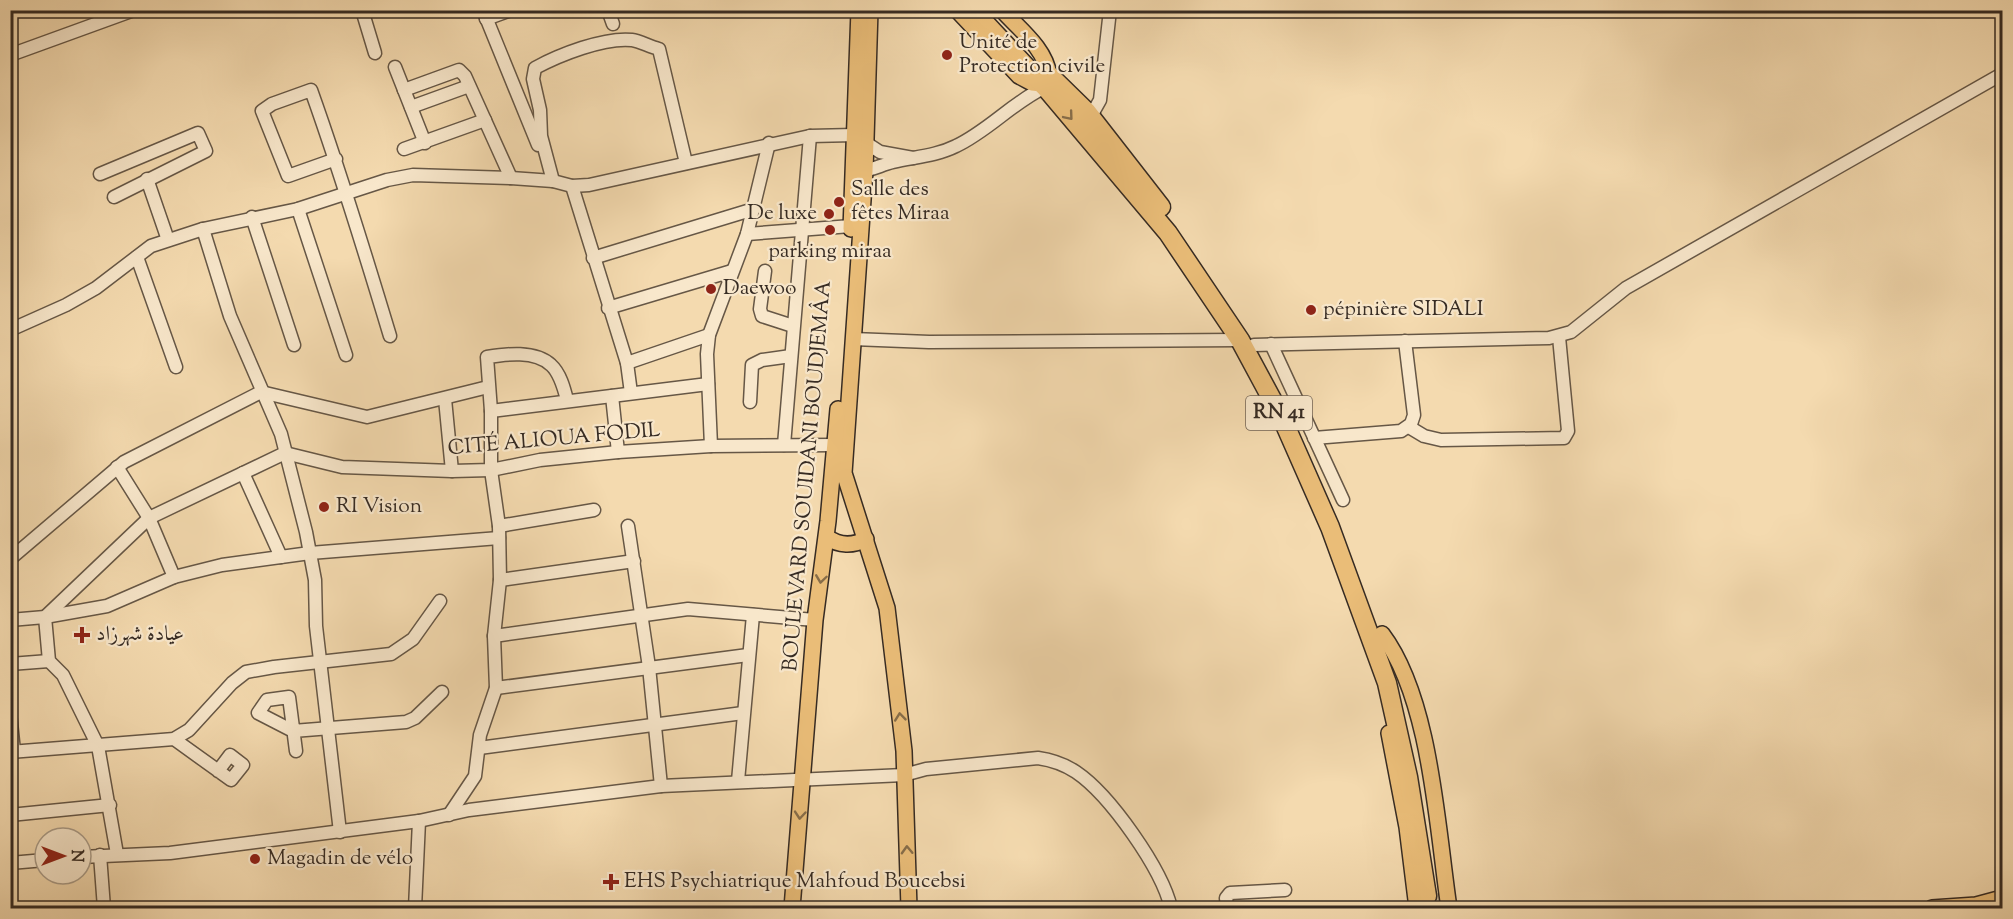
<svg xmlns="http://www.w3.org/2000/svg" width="2013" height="919" viewBox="0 0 2013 919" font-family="'Sorts Mill Goudy',Amiri,serif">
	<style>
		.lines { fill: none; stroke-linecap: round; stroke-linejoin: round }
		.highway-tunnel { stroke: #ceb793; stroke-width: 18; stroke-dasharray: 18 9; stroke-linecap: butt }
		.minor-casing { stroke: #665746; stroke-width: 15 }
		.major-casing { stroke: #362b23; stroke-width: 18 }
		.highway-casing { stroke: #362b23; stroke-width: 21 }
		.minor { stroke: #f8e7cb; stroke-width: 12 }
		.major { stroke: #eabd78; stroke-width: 15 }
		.highway { stroke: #eabd78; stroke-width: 18 }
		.oneway { stroke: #876d49 }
		.poi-dot { fill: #8f2418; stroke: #f8e7cb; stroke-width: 2 }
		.labels { text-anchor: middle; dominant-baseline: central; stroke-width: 4.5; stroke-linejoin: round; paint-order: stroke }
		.shield { fill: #f8e7cb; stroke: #706355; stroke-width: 1.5 }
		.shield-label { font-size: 20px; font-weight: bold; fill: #362b23 }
		.poi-label { font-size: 21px; fill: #362b23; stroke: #f8e7cb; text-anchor: start }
		.street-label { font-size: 21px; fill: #362b23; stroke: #f8e7cb }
	</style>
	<rect width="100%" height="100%" fill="#f4daaf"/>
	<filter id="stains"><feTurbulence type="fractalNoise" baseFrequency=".00333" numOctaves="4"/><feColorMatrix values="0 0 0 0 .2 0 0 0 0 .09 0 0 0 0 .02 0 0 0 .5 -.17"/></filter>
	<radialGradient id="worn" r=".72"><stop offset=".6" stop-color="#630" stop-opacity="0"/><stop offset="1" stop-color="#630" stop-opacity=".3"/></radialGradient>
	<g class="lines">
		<polyline class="highway-tunnel" points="1437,893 1439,908"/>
		<g class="minor-casing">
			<g id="minor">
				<polyline points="362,10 375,53"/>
				<polyline points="483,10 538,145"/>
				<polyline points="608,10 613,24"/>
				<polyline points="486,19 511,10"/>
				<polyline points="10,55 134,10"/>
				<polyline points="395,67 425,143"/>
				<polyline points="404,90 459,70 465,76 511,178"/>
				<polyline points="411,107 469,86"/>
				<polyline points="1091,116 1100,100 1110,10"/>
				<polyline points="404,149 485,120"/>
				<path d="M336,159L288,176L262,111L272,104L311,90C340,171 365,253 390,336"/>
				<path d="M858,171C872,171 880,165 893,162C914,157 936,156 956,146C988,131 1012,103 1045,87"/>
				<polyline points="100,174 198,133 206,151 114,197"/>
				<polyline points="147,179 168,240"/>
				<path d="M553,181L541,136L540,110L533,79L535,68C559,55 604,37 632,40C640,41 650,47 659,49L686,163"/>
				<polyline points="572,186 627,363 631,393"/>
				<polyline points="298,209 346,355"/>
				<polyline points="252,217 294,345"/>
				<polyline points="203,229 230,316 281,434 306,532 315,580 316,626 340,832"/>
				<polyline points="747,234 851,226"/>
				<polyline points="137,257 176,367"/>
				<polyline points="593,258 754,209"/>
				<polyline points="765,271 760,309 762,316 793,326"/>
				<polyline points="608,308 732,271"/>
				<polyline points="10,330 66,305 96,288 151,246 203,229 298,209 387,180 413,175 511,178 553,181 572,186 589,185 810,136 854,135 880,152 913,158"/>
				<polyline points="853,339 929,342 1240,340"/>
				<polyline points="1271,344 1343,500"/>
				<polyline points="1254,345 1549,338 1571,332 1626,288 2002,74"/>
				<polyline points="627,363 709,335"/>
				<polyline points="612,396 618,452"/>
				<polyline points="445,399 452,471"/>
				<polyline points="750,402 752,365 762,360 791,356"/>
				<polyline points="491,411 708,384"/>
				<polyline points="1409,427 1424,436 1441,440 1564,438 1568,431 1559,337"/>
				<polyline points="1314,438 1401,431 1411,424 1414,415 1405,341"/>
				<polyline points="784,445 810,136"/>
				<polyline points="711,446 707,354 709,335 747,234 769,143"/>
				<polyline points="117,467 149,518 174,577"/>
				<polyline points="243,473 281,557"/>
				<polyline points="499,526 594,510"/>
				<polyline points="628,526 649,667 661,786"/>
				<polyline points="10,559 124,462 261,392 367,417 488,387"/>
				<polyline points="500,580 634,561"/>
				<polyline points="10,620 45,617 107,606 174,577 222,565 310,553 499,538"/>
				<polyline points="494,636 688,609 815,620"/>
				<polyline points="10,664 49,661"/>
				<polyline points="496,688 748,655"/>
				<polyline points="10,713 14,751"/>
				<polyline points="174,739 231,780 243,765 230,755 218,771"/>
				<polyline points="479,748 743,713"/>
				<polyline points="296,751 289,697 267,700 258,713 293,731 406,722 415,718 442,692"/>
				<polyline points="10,752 174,739 189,730 232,683 246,672 274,667 391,654 413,639 440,601"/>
				<polyline points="738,781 753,615"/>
				<polyline points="10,815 110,805"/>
				<path d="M449,815L475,776L480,735L496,688L494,636L500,580L499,526L491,470V411L487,357C506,354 535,350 551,365C560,373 564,388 567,400"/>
				<polyline points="117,854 98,746 63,675 49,661 45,617 149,518 285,453 342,467 452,471 491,470 540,460 618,452 711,446 835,445"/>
				<polyline points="100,855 104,908"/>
				<path d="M81,857L170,853L419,821L469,810L661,786L904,775L926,769L1038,758C1052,760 1064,764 1076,772C1110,795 1162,869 1171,908"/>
				<polyline points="10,863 45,860"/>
				<polyline points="415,908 419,821"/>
				<polyline points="1227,908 1226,898 1230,893 1285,890"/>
			</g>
		</g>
		<g class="major-casing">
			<g id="major">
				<polyline points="870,10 865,171 844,473 887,608 904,751 909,908"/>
				<polyline points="957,10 1019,76 1032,83 1041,84"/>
				<path d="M1002,10C1020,30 1045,48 1049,75"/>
				<polyline points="851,229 859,10"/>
				<path d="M827,537C839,546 853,546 866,539"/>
				<path d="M1382,634C1431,699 1437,828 1449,908"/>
				<polyline points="1389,733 1407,827 1417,908"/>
				<polyline points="792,908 815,620 828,521 838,409"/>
				<polyline points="1932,908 1976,905 2002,898"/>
			</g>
		</g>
		<g class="highway-casing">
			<g id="highway">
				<polyline points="973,10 1045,87 1168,233 1240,340 1282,418 1330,527 1387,683 1408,777 1427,896"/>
				<polyline points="1043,69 1087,112 1161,207"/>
			</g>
		</g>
		<use href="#minor" class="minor"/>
		<use href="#major" class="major"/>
		<use href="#highway" class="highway"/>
	</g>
	<defs><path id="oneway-chevron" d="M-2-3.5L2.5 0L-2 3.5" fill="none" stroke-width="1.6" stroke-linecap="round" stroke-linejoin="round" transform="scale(1.5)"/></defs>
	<g class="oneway">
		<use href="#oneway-chevron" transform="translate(1069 116) rotate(50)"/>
		<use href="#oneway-chevron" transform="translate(821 579) rotate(98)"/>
		<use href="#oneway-chevron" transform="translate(900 717) rotate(-96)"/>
		<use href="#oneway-chevron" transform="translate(800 815) rotate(95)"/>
		<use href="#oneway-chevron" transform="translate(907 850) rotate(-92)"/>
	</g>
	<g class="poi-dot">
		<circle cx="947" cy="55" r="6"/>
		<circle cx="839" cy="202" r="6"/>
		<circle cx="829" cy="214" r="6"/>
		<circle cx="830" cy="230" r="6"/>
		<circle cx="711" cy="289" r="6"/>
		<circle cx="1311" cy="310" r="6"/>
		<circle cx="324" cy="507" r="6"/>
		<path d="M79 626h6v6h6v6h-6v6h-6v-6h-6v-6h6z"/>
		<circle cx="255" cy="859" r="6"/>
		<path d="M608 873h6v6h6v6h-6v6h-6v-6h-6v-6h6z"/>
	</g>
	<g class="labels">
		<rect class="shield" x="1246" y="396" width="66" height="34" rx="4.5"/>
		<g class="shield-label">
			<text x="1279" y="413">RN 41</text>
		</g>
		<g class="poi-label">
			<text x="959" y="43">Unité de<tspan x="959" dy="24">Protection civile</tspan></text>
			<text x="851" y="190">Salle des<tspan x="851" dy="24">fêtes Miraa</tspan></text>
			<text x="817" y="214" text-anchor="end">De luxe</text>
			<text x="830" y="252" text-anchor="middle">parking miraa</text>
			<text x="723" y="289">Daewoo</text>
			<text x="1323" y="310">pépinière SIDALI</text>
			<text x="336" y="507">RI Vision</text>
			<text x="96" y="635">عيادة شهرزاد</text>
			<text x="267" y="859">Magadin de vélo</text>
			<text x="624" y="882">EHS Psychiatrique Mahfoud Boucebsi</text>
		</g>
		<g class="street-label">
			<text transform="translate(554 440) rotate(-5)">CITÉ ALIOUA FODIL</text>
			<text transform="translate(808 476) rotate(-85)">BOULEVARD SOUIDANI BOUDJEMÂA</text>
		</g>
	</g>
	<rect width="2013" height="919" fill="none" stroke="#f4daaf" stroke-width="36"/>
	<rect x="12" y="12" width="1989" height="895" fill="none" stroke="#362b23" stroke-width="3"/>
	<rect x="18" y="18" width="1977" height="883" fill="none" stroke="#362b23" stroke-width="1.5"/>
	<g transform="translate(63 856) rotate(90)"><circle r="28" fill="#f8e7cb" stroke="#aa9c88" stroke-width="1.5"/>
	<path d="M0-4.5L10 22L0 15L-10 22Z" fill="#8f2418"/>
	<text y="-9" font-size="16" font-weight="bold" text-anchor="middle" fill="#362b23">N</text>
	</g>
	<rect width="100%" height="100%" filter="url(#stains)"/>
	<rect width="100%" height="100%" fill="url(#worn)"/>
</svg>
